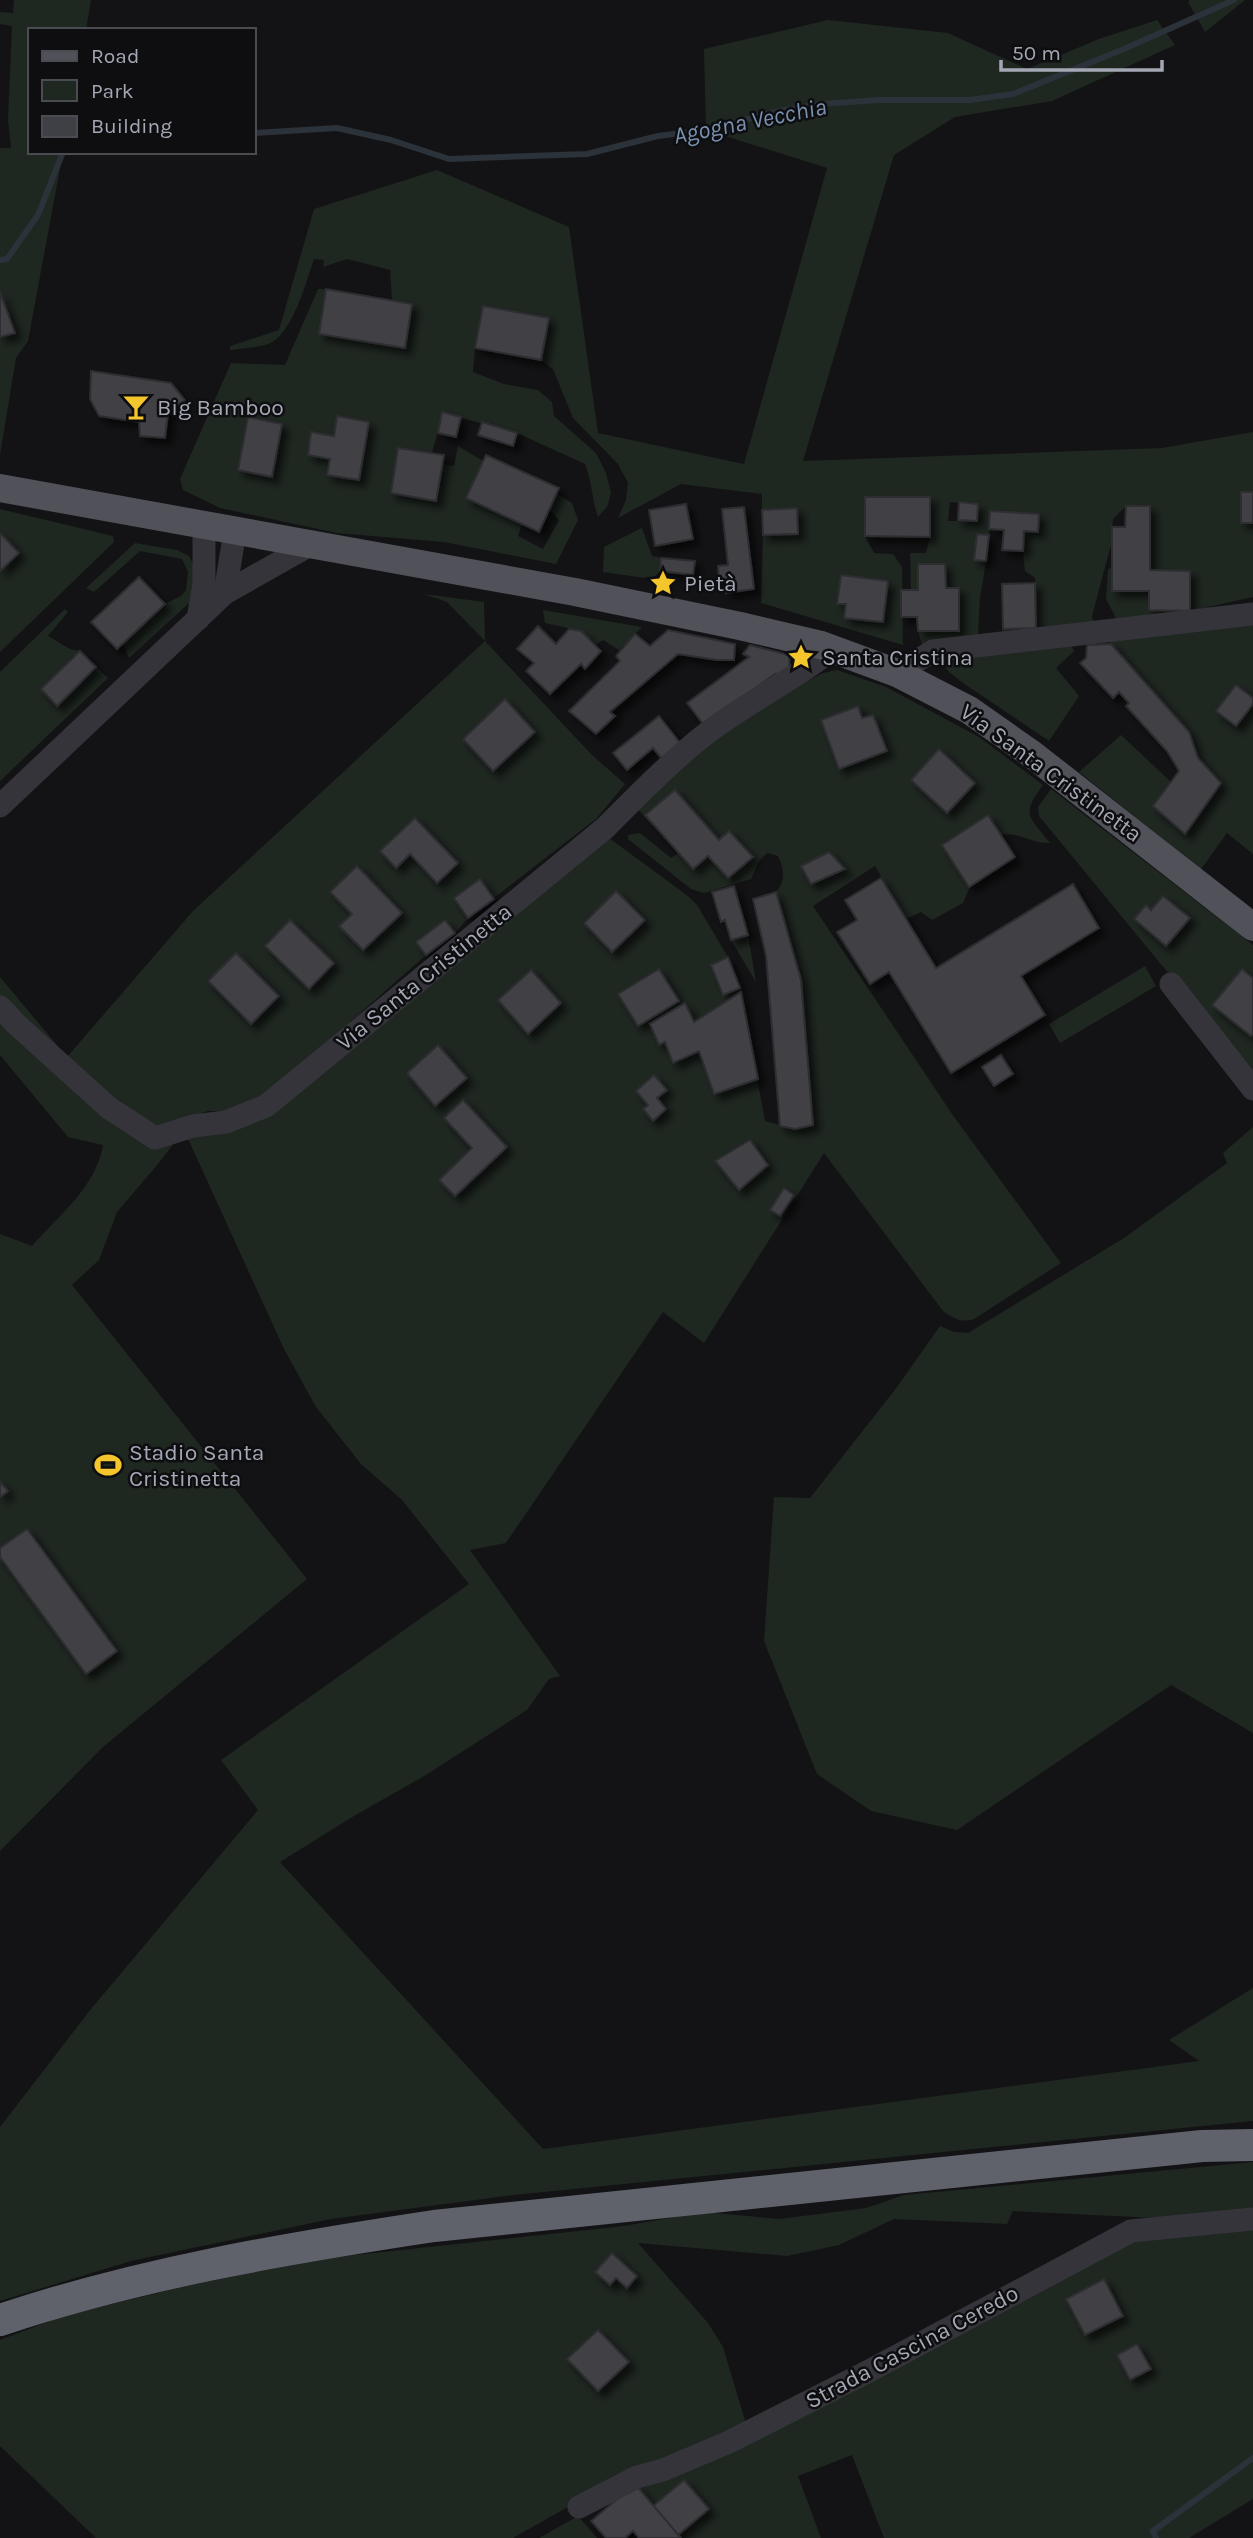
<svg xmlns="http://www.w3.org/2000/svg" width="1253" height="2538" viewBox="0 0 1253 2538" font-family="Karla,sans-serif">
	<style>
		.green { fill: #1f2721; fill-rule: evenodd }
		.lines { fill: none; stroke-linecap: round; stroke-linejoin: round }
		.stream { stroke: #2b323a; stroke-width: 6 }
		.building { fill: #3f4045; stroke: #2d2d31; stroke-width: 2; filter: url(#shadow) }
		.minor { stroke: #34343a; stroke-width: 23 }
		.major { stroke: #505159; stroke-width: 28 }
		.highway { stroke: #60626b; stroke-width: 32 }
		.labels { text-anchor: middle; dominant-baseline: central; stroke-width: 5; stroke-linejoin: round; paint-order: stroke }
		.poi-label { font-size: 23px; fill: #a4a8b5; stroke: #0e0e10; text-anchor: start }
		.street-label { font-size: 23px; fill: #a4a8b5; stroke: #0e0e10 }
		.water-label { font-size: 24px; font-style: italic; fill: #7a92b1; stroke: #0e0e10 }
	</style>
	<defs>
		<filter id="shadow"><feDropShadow dx="6" dy="6" stdDeviation="3.5" flood-color="#0009"/></filter>
	</defs>
	<rect width="100%" height="100%" fill="#131315"/>
	<g class="green">
		<polygon points="14,0 91,0 86,30 30,30 30,152 63,152 28,341 16,358 0,455 0,148 11,148 8,120 12,26 0,24 0,12 13,13"/>
		<polygon points="1190,0 1245,0 1205,32 1188,2"/>
		<path d="M828,20L948,33L1027,69L1099,39L1157,20L1175,45L1052,101L955,117L894,155L803,461L1162,448L1253,432V597L1190,611V571L1150,570V507L1126,506L1113,519L1111,545L1092,616L1094,623L1002,636L1003,629L1036,628L1035,578L1025,571L1023,551L1024,531L1038,532L1039,515L990,511L989,535H977L974,559L986,561L980,598L978,635L922,644L918,631L959,630V589L946,588L945,564H918V590H911L910,553H926L930,537V497H865V536L874,553L893,554L902,567L903,645L761,603L763,535L797,534L796,508L762,510V494L681,484L618,518L626,500L628,483L618,464L573,418L553,369L541,360L548,318L483,306L475,348L473,372L504,384L538,390L552,402L554,416L596,453L606,473L611,493L607,507L598,517C592,500 592,482 585,464L517,433L443,413L432,453L398,448L391,493L436,500L442,464L454,466L458,446L483,461L466,498L522,524L518,536L543,549L559,520L550,510L557,494L572,503L578,520L556,564L444,542L337,533L220,508L183,490L180,479L231,363L285,365L318,289H326L320,330L405,348L412,304L392,300L390,270L347,259L323,267L324,260L314,259C306,282 292,336 268,344C257,348 242,348 230,350V346L279,330L314,209L437,170L569,227L598,433L744,464L827,168L706,130L704,49ZM950,502L978,504L977,521H948Z"/>
		<polygon points="0,509 113,536 114,542 0,652"/>
		<polygon points="642,528 652,556 661,558 660,571 652,579 603,572 604,547"/>
		<polygon points="135,543 177,550 189,556 197,571 189,603 129,658 123,644 165,604 181,596 186,590 188,572 182,559 140,551 94,592 86,588"/>
		<polygon points="1112,568 1112,591 1149,591 1149,610 1166,610 1166,617 1119,624 1106,599 1108,569"/>
		<path d="M424,594L484,602L485,641L592,755L625,784L596,819L468,918L455,933L426,955L262,1100L224,1111H208L195,1115L230,1125L605,835L688,896L697,905L728,957L740,988L765,1121L795,1129L812,1125L801,980L776,892C786,880 784,869 778,856L767,853L759,861L751,879L704,893L691,889L628,839V835L640,833L671,858L678,853L634,805L698,749L798,685L823,673L837,670L886,687L979,737L1043,785C1021,815 1028,815 1050,843C1032,844 1018,831 1001,835L1015,857L970,887L963,903L932,920L921,912L906,919L875,866L813,906L952,1114L1061,1263L974,1319C961,1323 954,1319 943,1311L824,1153L704,1343L663,1312L506,1543L470,1550L560,1676L549,1679L527,1710L426,1775L354,1816L280,1862L543,2149L1199,2061L1169,2040L1253,1988V2121L514,2195L331,2219L131,2261L0,2301V2127L91,2009L258,1810L221,1760L469,1584L402,1500L361,1464L316,1407L284,1349L184,1130L158,1164L117,1212L99,1260L72,1285L307,1579L103,1747L0,1851V1234L32,1246C59,1215 96,1187 103,1145L68,1137L0,1055V977L67,1057L193,911L485,641L447,602Z"/>
		<polygon points="65,609 68,612 48,636 70,649 80,651 108,678 0,781 0,672"/>
		<polygon points="543,610 642,627 619,650 603,640 595,645 581,631 545,623"/>
		<polygon points="1253,623 1253,854 1227,833 1201,869 1079,772 1121,735 1171,782 1185,833 1221,783 1198,758 1188,732 1109,642 1114,639"/>
		<polygon points="1070,643 1074,651 1056,668 1079,696 1049,741 963,683 949,672 942,662"/>
		<polygon points="1051,789 1253,945 1253,1076 1039,816 1038,807"/>
		<polygon points="748,935 756,982 731,940"/>
		<polygon points="1145,966 1156,986 1060,1043 1049,1024"/>
		<polygon points="1253,1127 1253,1733 1171,1685 957,1830 871,1811 817,1774 764,1641 774,1497 810,1498 897,1387 940,1326 954,1332 968,1333 1124,1238 1227,1163 1223,1153"/>
		<polygon points="1253,2162 1253,2211 1156,2218 1013,2211 1007,2224 894,2219 839,2245 787,2256 638,2243 708,2323 723,2347 747,2427 575,2503 513,2538 96,2538 0,2446 0,2340 63,2316 281,2263 624,2226 703,2212 779,2219 866,2208 904,2195"/>
		<polygon points="1253,2227 1253,2499 1189,2538 884,2538 852,2455 798,2476 821,2538 681,2538 678,2535 708,2508 684,2480 653,2506 635,2484 1132,2239"/>
		<polygon points="578,2516 597,2538 539,2538"/>
	</g>
	<g class="lines">
		<g class="stream">
			<polyline points="254,133 337,128 391,140 449,159 587,154 658,136 706,130 775,112 820,104 879,100 970,100 1013,94 1124,49 1234,0"/>
			<polyline points="0,260 7,259 38,215 63,152"/>
			<polyline points="1156,2538 1153,2531 1253,2458"/>
		</g>
	</g>
	<g class="building">
		<polygon points="326,289 412,304 405,348 319,334"/>
		<polygon points="0,292 15,333 0,337"/>
		<polygon points="483,306 549,318 541,360 475,348"/>
		<polygon points="91,371 171,383 185,400 168,414 165,438 140,436 139,422 99,416 90,399"/>
		<polygon points="442,412 461,417 456,437 438,433"/>
		<polygon points="337,416 369,422 359,480 327,475 330,459 308,455 311,432 334,436"/>
		<polygon points="248,417 282,424 272,477 238,470"/>
		<polygon points="482,422 517,433 513,446 478,435"/>
		<polygon points="398,448 444,455 436,501 391,493"/>
		<polygon points="486,455 559,488 539,532 466,498"/>
		<rect x="1241" y="492" width="12" height="31"/>
		<polygon points="865,497 930,497 930,537 865,536"/>
		<polygon points="959,502 978,504 977,521 958,520"/>
		<polygon points="686,504 693,539 655,546 649,510"/>
		<polygon points="1126,506 1150,506 1150,570 1190,571 1190,611 1149,610 1149,591 1112,591 1112,527 1125,527"/>
		<polygon points="744,507 754,589 726,593 725,581 719,582 718,566 728,565 722,509"/>
		<polygon points="797,508 798,534 763,535 762,510"/>
		<polygon points="990,511 1039,514 1038,532 1024,531 1023,551 1002,550 1004,530 989,529"/>
		<polygon points="0,533 19,553 0,571"/>
		<polygon points="977,534 989,535 986,561 974,560"/>
		<polygon points="661,558 695,561 693,575 660,571"/>
		<polygon points="918,564 945,564 946,588 959,588 959,631 918,631 917,617 901,617 901,590 918,590"/>
		<polygon points="841,575 888,581 883,622 844,618 846,604 837,604"/>
		<polygon points="139,577 165,604 117,649 91,622"/>
		<polygon points="1035,583 1036,628 1003,629 1002,584"/>
		<polygon points="538,626 556,644 569,629 581,631 601,651 585,669 581,664 550,694 526,671 534,663 517,649"/>
		<polygon points="668,630 735,644 734,660 717,660 678,654 610,712 615,716 596,734 569,711 620,661 616,656 635,634 650,646"/>
		<polygon points="1111,644 1189,732 1198,758 1221,783 1185,834 1153,806 1179,771 1167,751 1126,706 1129,703 1119,692 1113,698 1080,663 1086,658 1087,645"/>
		<polygon points="750,645 789,655 790,674 775,674 704,725 687,703 749,657 743,654"/>
		<polygon points="80,651 96,667 57,706 41,689"/>
		<polygon points="1236,685 1253,698 1253,704 1236,726 1216,711"/>
		<polygon points="505,699 535,732 493,771 463,739"/>
		<polygon points="858,706 862,718 873,715 887,751 839,769 821,720"/>
		<polygon points="659,716 681,744 662,759 653,748 627,770 613,753"/>
		<polygon points="939,749 975,783 947,813 911,780"/>
		<polygon points="675,790 719,840 729,831 753,857 728,878 708,856 693,869 645,815"/>
		<polygon points="988,815 1015,857 969,887 942,845"/>
		<polygon points="415,818 458,863 437,883 410,854 396,868 380,851"/>
		<polygon points="829,852 845,869 811,884 801,866"/>
		<polygon points="357,866 402,913 363,950 339,926 352,914 330,892"/>
		<polygon points="881,878 936,968 1073,884 1099,928 1021,976 1045,1015 951,1073 889,972 870,984 837,932 857,920 845,900"/>
		<polygon points="480,879 494,899 468,918 454,898"/>
		<polygon points="734,886 748,935 731,940 725,920 721,922 712,892"/>
		<polygon points="616,891 645,920 612,952 584,923"/>
		<polygon points="776,892 801,980 813,1125 795,1129 780,1126 766,956 753,899"/>
		<polygon points="1163,896 1190,918 1166,946 1134,919 1146,905 1151,910"/>
		<polygon points="290,920 334,963 309,989 265,946"/>
		<polygon points="445,920 455,933 426,955 416,942"/>
		<polygon points="236,953 279,996 251,1024 208,981"/>
		<polygon points="728,957 740,988 723,995 711,965"/>
		<polygon points="659,969 679,1001 638,1026 618,994"/>
		<polygon points="1242,969 1253,978 1253,1033 1251,1036 1212,1005"/>
		<polygon points="531,970 561,1003 528,1034 498,1000"/>
		<polygon points="741,992 758,1079 714,1094 699,1051 673,1063 665,1042 659,1045 650,1024 685,1003 694,1022"/>
		<polygon points="438,1045 467,1078 435,1106 407,1073"/>
		<polygon points="1001,1055 1013,1074 994,1086 982,1067"/>
		<polygon points="654,1075 667,1090 657,1098 666,1109 653,1121 643,1109 648,1105 636,1091"/>
		<polygon points="463,1100 507,1147 455,1196 439,1180 472,1148 444,1118"/>
		<polygon points="750,1140 768,1165 739,1190 715,1161"/>
		<polygon points="784,1188 794,1195 780,1216 770,1210"/>
		<polygon points="0,1482 8,1491 0,1497"/>
		<polygon points="27,1529 117,1651 86,1674 0,1557 0,1548"/>
		<polygon points="612,2253 637,2276 627,2288 616,2278 610,2285 595,2272"/>
		<polygon points="1104,2279 1123,2316 1085,2335 1066,2299"/>
		<polygon points="598,2330 629,2362 598,2391 567,2359"/>
		<polygon points="1137,2344 1151,2369 1130,2380 1117,2355"/>
		<polygon points="684,2480 709,2509 678,2535 653,2506"/>
		<polygon points="635,2484 681,2538 639,2538 633,2531 625,2538 606,2538 591,2521"/>
	</g>
	<g class="lines">
		<g class="minor">
			<polyline points="225,593 235,531"/>
			<polyline points="198,619 204,584 204,526"/>
			<polyline points="897,673 933,651 1253,614"/>
			<polyline points="0,806 225,593 310,545"/>
			<polyline points="1171,984 1253,1089"/>
			<path d="M0,1007L16,1024L109,1108L155,1138L193,1126L226,1122L266,1106L605,828C638,795 671,761 707,733C747,703 792,680 832,650"/>
			<polyline points="579,2507 637,2477 663,2470 729,2442 869,2371 1131,2231 1253,2219"/>
		</g>
		<polyline class="major" points="0,488 575,592 740,626 821,645 897,673 969,710 1033,755 1253,927"/>
		<path class="highway" d="M0,2320C141,2273 288,2248 434,2226L1202,2146L1253,2145"/>
	</g>
	<defs>
		<g id="bar-bare" transform="scale(2.1)"><path d="M-6-5H6L.8 .8V4.5H3.5V6h-7V4.5H-.8V.8Z" fill="#f4c62c" stroke="#0e0e10" stroke-width="2.5" paint-order="stroke"/></g>
		<g id="sight-bare" transform="scale(2.1)"><path d="M0-6L1.8-2.2L6-1.7L2.9 1.2L3.7 5.4L0 3.3L-3.7 5.4L-2.9 1.2L-6-1.7L-1.8-2.2Z" fill="#f4c62c" stroke="#0e0e10" stroke-width="2.5" paint-order="stroke"/></g>
		<g id="stadium-bare" transform="scale(2.1)"><path d="M0-5a6.5 5 0 1 0 0 10a6.5 5 0 1 0 0-10ZM-3.5-1.8h7v3.6h-7Z" fill="#f4c62c" stroke="#0e0e10" stroke-width="2.5" paint-order="stroke"/></g>
	</defs>
	<g fill-rule="evenodd">
		<use href="#bar-bare" x="136" y="407"/>
		<use href="#sight-bare" x="663" y="583"/>
		<use href="#sight-bare" x="801" y="657"/>
		<use href="#stadium-bare" x="108" y="1465"/>
	</g>
	<g class="labels">
		<g class="poi-label">
			<text x="157" y="407">Big Bamboo</text>
			<text x="684" y="583">Pietà</text>
			<text x="822" y="657">Santa Cristina</text>
			<text x="129" y="1452">Stadio Santa<tspan x="129" dy="26">Cristinetta</tspan></text>
		</g>
		<g class="street-label">
			<text transform="translate(1051 773) rotate(36)">Via Santa Cristinetta</text>
			<text transform="translate(424 977) rotate(-39)">Via Santa Cristinetta</text>
			<text transform="translate(912 2347) rotate(-28)">Strada Cascina Ceredo</text>
		</g>
		<g class="water-label">
			<text transform="translate(750 121) rotate(-11)">Agogna Vecchia</text>
		</g>
	</g>
	<rect x="28" y="28" width="228" height="126" fill="#0e0e10" stroke="#4a4c52" stroke-width="2"/>
	<rect x="42" y="51" width="35" height="10" fill="#505159" stroke="#4a4c52" stroke-width="2"/>
	<text x="91" y="63" font-size="21" fill="#a4a8b5">Road</text>
	<rect x="42" y="80" width="35" height="21" fill="#1f2721" stroke="#4a4c52" stroke-width="2"/>
	<text x="91" y="98" font-size="21" fill="#a4a8b5">Park</text>
	<rect x="42" y="116" width="35" height="21" fill="#3f4045" stroke="#4a4c52" stroke-width="2"/>
	<text x="91" y="133" font-size="21" fill="#a4a8b5">Building</text>
	<path d="M1001 60v10h161v-10" fill="none" stroke="#a4a8b5" stroke-width="3.5"/>
	<text x="1012" y="60" font-size="21" fill="#a4a8b5" stroke="#0e0e10" stroke-width="5" paint-order="stroke">50 m</text>
</svg>
